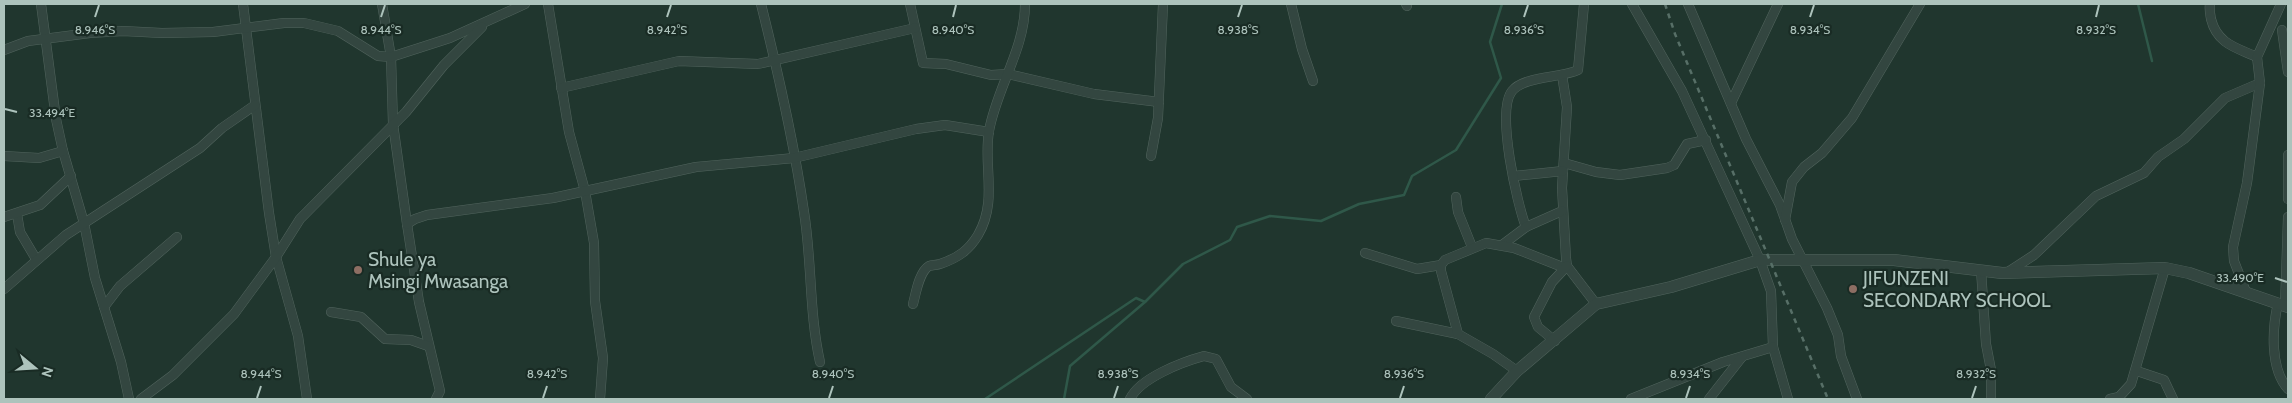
<svg xmlns="http://www.w3.org/2000/svg" width="2292" height="403" viewBox="0 0 2292 403" font-family="Cabin,sans-serif">
	<style>
		.lines { fill: none; stroke-linecap: round; stroke-linejoin: round }
		.stream { stroke: #2f5849; stroke-width: 2.5 }
		.minor-casing { stroke: #51645d; stroke-width: 10 }
		.tertiary-casing { stroke: #51645d; stroke-width: 12 }
		.minor { stroke: #334640; stroke-width: 9 }
		.tertiary { stroke: #334640; stroke-width: 11 }
		.rail { stroke: #576f67; stroke-width: 2.5; stroke-dasharray: 5 5; stroke-linecap: butt }
		.ticks { fill: none; stroke: #adc3bc; stroke-width: 2 }
		.education-dot { fill: #8d6e63; stroke: #192b24; stroke-width: 2 }
		.labels { text-anchor: middle; dominant-baseline: central; stroke-width: 4.5; stroke-linejoin: round; paint-order: stroke }
		.poi-label { font-size: 19px; fill: #adc3bc; stroke: #192b24; text-anchor: start }
		.ticks-label { font-size: 12px; text-anchor: middle; fill: #adc3bc; stroke: #192b24; stroke-width: 4.5; stroke-linejoin: round; paint-order: stroke }
	</style>
	<rect width="100%" height="100%" fill="#20362e"/>
	<g class="lines">
		<g class="stream">
			<polyline points="2138,4 2152,61"/>
			<polyline points="985,399 1136,298 1145,302"/>
			<polyline points="1064,399 1070,366 1145,302 1183,264 1230,240 1237,227 1270,216 1321,221 1359,204 1404,195 1412,176 1456,150 1501,78 1490,42 1502,4"/>
		</g>
		<g class="minor-casing">
			<g id="minor">
				<polyline points="41,4 56,119 63,151 84,223 95,278 121,362 129,399"/>
				<polyline points="243,4 269,213 276,257 298,336 307,399"/>
				<polyline points="382,4 391,57 393,124 407,224 419,302 440,391 436,399"/>
				<polyline points="548,4 569,132 585,191 594,243 595,301 603,358 600,399"/>
				<path d="M761,4C778,72 794,142 804,212C812,261 809,313 820,362"/>
				<polyline points="910,4 923,63 946,64 991,75 1008,74 1094,94 1159,102"/>
				<polyline points="1291,4 1302,49 1313,81"/>
				<polyline points="1406,4 1407,6"/>
				<polyline points="1632,4 1682,91 1760,260 1771,291 1773,347 1788,399"/>
				<polyline points="1688,4 1746,139 1780,205 1792,239 1827,308 1838,335 1841,356 1857,399"/>
				<path d="M2210,4C2209,9 2210,14 2211,19C2217,44 2237,48 2257,57"/>
				<polyline points="2282,30 2288,72"/>
				<polyline points="4,50 28,41 90,33 123,31 162,33 213,32 284,23 304,23 338,31 378,56 391,57 450,38 525,4"/>
				<polyline points="1562,75 1567,107 1562,188 1566,258 1567,266 1596,304"/>
				<polyline points="561,88 679,61 758,64 915,28"/>
				<polyline points="1731,103 1778,4"/>
				<polyline points="2288,155 2288,199"/>
				<polyline points="4,156 39,158 63,151"/>
				<polyline points="1151,156 1158,118 1163,4"/>
				<polyline points="1564,163 1596,172 1620,175 1667,168 1674,165 1687,144 1706,140"/>
				<polyline points="1514,176 1563,171"/>
				<polyline points="1456,197 1458,212 1472,247"/>
				<polyline points="17,214 20,232 36,259"/>
				<polyline points="4,217 40,205 71,176"/>
				<polyline points="1785,220 1792,182 1804,167 1822,153 1852,118 1920,4"/>
				<polyline points="407,224 415,219 427,215 553,198 696,167 794,158 916,129 945,125 989,132"/>
				<path d="M1526,227C1517,204 1496,111 1512,91C1524,76 1561,78 1578,70L1584,4"/>
				<polyline points="1502,245 1526,227 1562,211"/>
				<polyline points="1365,253 1417,269 1441,265"/>
				<polyline points="1981,270 1986,344 1991,370 1991,399"/>
				<polyline points="2008,272 2034,255 2096,196 2144,173 2158,157 2184,139 2225,98 2260,83"/>
				<polyline points="4,289 66,235 200,148 222,128 255,105"/>
				<polyline points="2246,292 2234,261 2233,247 2247,183 2260,83 2257,57 2281,4"/>
				<path d="M2278,303C2272,329 2270,369 2288,389"/>
				<path d="M913,304C916,293 919,272 929,266C932,265 937,265 940,264C958,258 969,250 978,235C998,201 983,166 989,131C997,87 1025,49 1025,4"/>
				<polyline points="2285,306 2288,217"/>
				<polyline points="104,307 120,286 177,237"/>
				<polyline points="331,312 361,317 385,339 411,340 428,346"/>
				<polyline points="1396,321 1458,334 1493,354 1517,371"/>
				<polyline points="1458,334 1441,271 1441,265 1445,260 1486,243 1514,248 1565,268"/>
				<polyline points="1555,341 1538,327 1534,317 1552,282 1567,266"/>
				<polyline points="2137,371 2164,380 2173,399"/>
				<polyline points="141,399 173,375 234,314 276,257 300,219 406,112 444,65 482,27"/>
				<path d="M1130,399C1140,378 1182,362 1204,356L1216,359L1231,387L1247,399"/>
				<polyline points="1631,399 1723,362 1773,347"/>
				<polyline points="1709,399 1742,357"/>
				<polyline points="2110,399 2119,397 2131,384 2165,268"/>
			</g>
		</g>
		<g class="tertiary-casing">
			<polyline id="tertiary" points="1491,399 1517,371 1596,304 1671,287 1760,260 1894,260 2002,273 2165,268 2189,273 2288,307"/>
		</g>
		<use href="#minor" class="minor"/>
		<use href="#tertiary" class="tertiary"/>
		<polyline class="rail" points="1665,4 1675,34 1828,399"/>
	</g>
	<path class="ticks" d="M95,17L99,5M381,17L385,5M667,17L671,5M953,17L956,5M1238,17L1242,5M1524,17L1528,5M1810,17L1814,5M2096,17L2099,5M5,109L17,112M2275,278L2287,282M257,398L261,386M543,398L547,386M829,398L833,386M1114,398L1118,386M1400,398L1404,386M1686,398L1690,386M1972,398L1976,386"/>
	<g class="education-dot">
		<circle cx="358" cy="270" r="5"/>
		<circle cx="1853" cy="289" r="5"/>
	</g>
	<g class="labels">
		<g class="poi-label">
			<text x="368" y="259">Shule ya<tspan x="368" dy="22">Msingi Mwasanga</tspan></text>
			<text x="1863" y="278">JIFUNZENI<tspan x="1863" dy="22">SECONDARY SCHOOL</tspan></text>
		</g>
	</g>
	<g class="ticks-label">
		<text x="95" y="34">8.946°S</text>
		<text x="381" y="34">8.944°S</text>
		<text x="667" y="34">8.942°S</text>
		<text x="953" y="34">8.940°S</text>
		<text x="1238" y="34">8.938°S</text>
		<text x="1524" y="34">8.936°S</text>
		<text x="1810" y="34">8.934°S</text>
		<text x="2096" y="34">8.932°S</text>
		<text x="52" y="117">33.494°E</text>
		<text x="2240" y="282">33.490°E</text>
		<text x="261" y="378">8.944°S</text>
		<text x="547" y="378">8.942°S</text>
		<text x="833" y="378">8.940°S</text>
		<text x="1118" y="378">8.938°S</text>
		<text x="1404" y="378">8.936°S</text>
		<text x="1690" y="378">8.934°S</text>
		<text x="1976" y="378">8.932°S</text>
	</g>
	<rect width="2292" height="403" fill="none" stroke="#adc3bc" stroke-width="10"/>
	<g transform="translate(35 368) rotate(108)" stroke="#192b24" stroke-width="4" paint-order="stroke">
	<path d="M0-4L9 19L0 12L-9 19Z" fill="#adc3bc"/>
	<text y="-8" font-size="14" font-weight="bold" text-anchor="middle" fill="#adc3bc">N</text>
	</g>
</svg>
